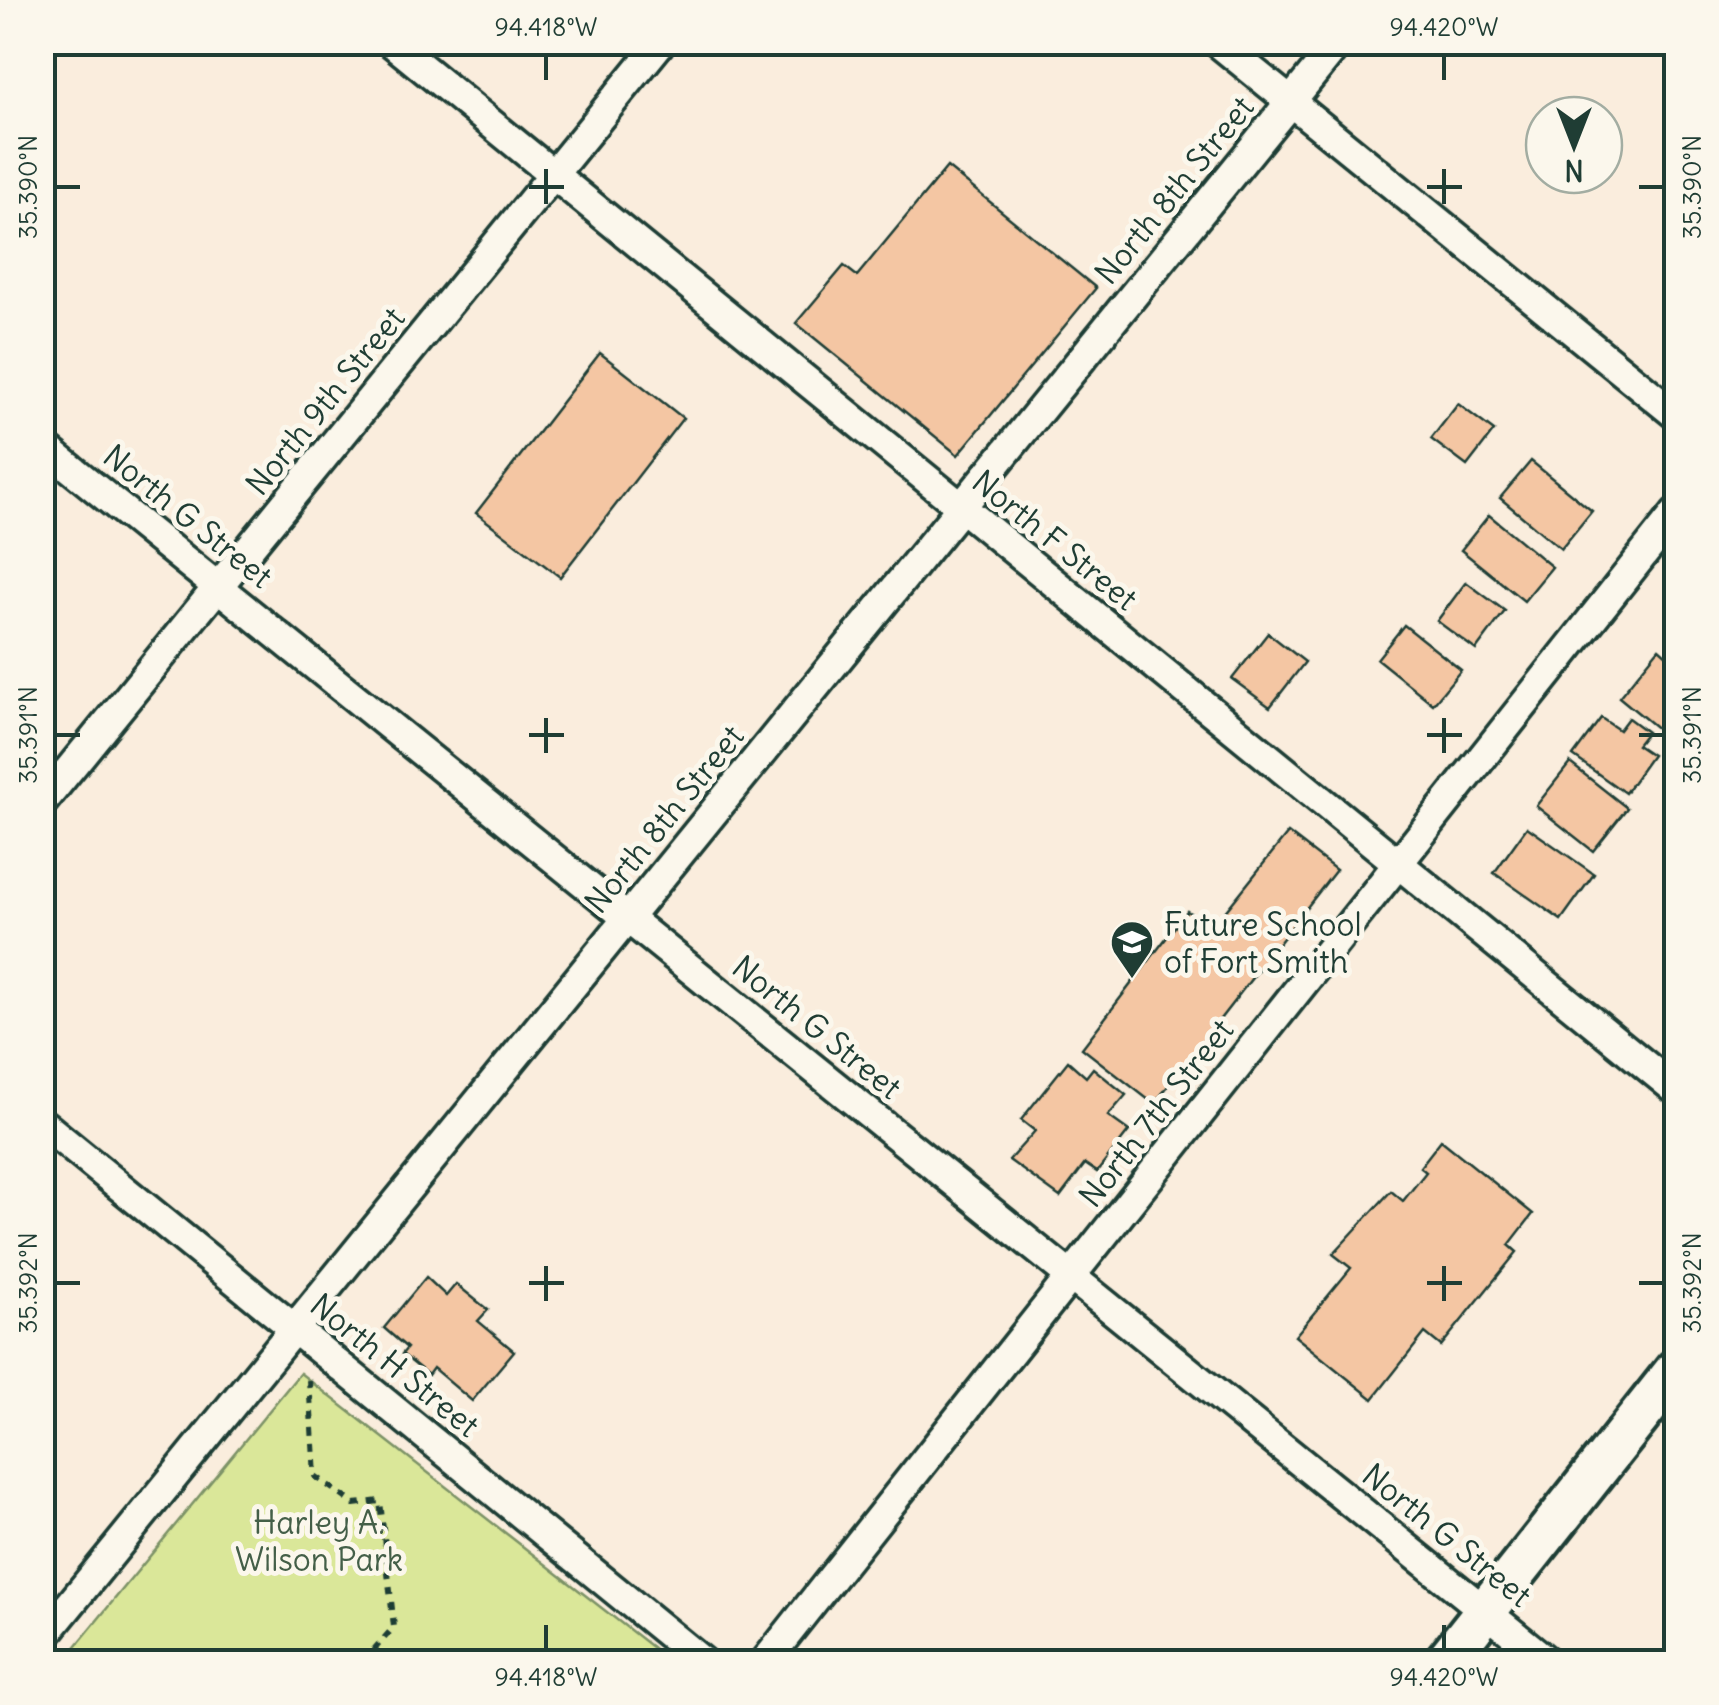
<svg xmlns="http://www.w3.org/2000/svg" width="1719" height="1705" viewBox="0 0 1719 1705" font-family="Delius,sans-serif">
	<style>
		.green { fill: #dae799; stroke: #7c9266; stroke-width: 2.5 }
		.building { fill: #f4c6a3; stroke: #1f3d34; stroke-width: 2.5 }
		.lines { fill: none; stroke-linecap: round; stroke-linejoin: round }
		.street-casing { stroke: #1f3d34; stroke-width: 35 }
		.secondary-casing { stroke: #1f3d34; stroke-width: 48 }
		.path { stroke: #1f3d34; stroke-width: 6; stroke-dasharray: 8 8; stroke-linecap: butt }
		.street { stroke: #fbf7ec; stroke-width: 28 }
		.secondary { stroke: #fbf7ec; stroke-width: 40 }
		.ticks { fill: none; stroke: #1f3d34; stroke-width: 4 }
		.labels { text-anchor: middle; dominant-baseline: central; stroke-width: 10; stroke-linejoin: round; paint-order: stroke }
		.street-label { font-size: 32px; fill: #1f3d34; stroke: #fbf7ec }
		.poi-label { font-size: 32px; fill: #1f3d34; stroke: #fbf7ec; text-anchor: start }
		.park-label { font-size: 32px; fill: #445f48; stroke: #fbf7ec }
		.neatline { fill: none; stroke: #1f3d34; stroke-width: 4 }
		.ticks-label { font-size: 25px; text-anchor: middle; fill: #1f3d34 }
	</style>
	<rect width="100%" height="100%" fill="#faeddd"/>
	<filter id="ink" filterUnits="userSpaceOnUse"><feTurbulence type="fractalNoise" baseFrequency=".01" numOctaves="2"/><feDisplacementMap in="SourceGraphic" scale="20" xChannelSelector="R" yChannelSelector="G"/><feConvolveMatrix kernelMatrix="1 2 1 2 8 2 1 2 1" color-interpolation-filters="sRGB"/></filter>
	<g filter="url(#ink)">
		<polygon class="green" points="300,1373 309,1380 671,1662 63,1662"/>
		<g class="building">
			<polygon points="947,167 1096,288 958,455 796,323 844,266 857,276"/>
			<polygon points="600,353 683,418 560,577 476,513"/>
			<polygon points="1458,404 1494,431 1467,466 1431,439"/>
			<polygon points="1531,461 1592,511 1561,549 1500,498"/>
			<polygon points="1489,515 1552,567 1524,601 1461,550"/>
			<polygon points="1466,582 1505,611 1476,650 1437,621"/>
			<polygon points="1404,625 1461,670 1433,704 1377,659"/>
			<polygon points="1268,633 1305,662 1270,707 1232,679"/>
			<polygon points="1659,648 1676,663 1676,744 1619,697"/>
			<polygon points="1601,718 1619,730 1628,718 1647,732 1637,745 1652,755 1625,793 1573,756"/>
			<polygon points="1570,763 1627,808 1593,851 1536,806"/>
			<polygon points="1527,827 1594,874 1561,920 1494,873"/>
			<polygon points="1288,833 1336,870 1154,1104 1082,1048 1187,911 1212,928"/>
			<polygon points="1068,1061 1086,1077 1093,1068 1126,1095 1108,1116 1129,1131 1097,1172 1085,1164 1060,1197 1009,1160 1035,1131 1021,1120"/>
			<polygon points="1441,1140 1533,1214 1509,1245 1517,1252 1441,1346 1425,1333 1373,1399 1295,1336 1351,1268 1333,1254 1391,1191 1403,1201 1426,1172 1420,1167"/>
			<polygon points="426,1277 446,1296 456,1284 488,1310 478,1321 514,1351 472,1401 433,1368 428,1375 402,1354 407,1348 384,1328"/>
		</g>
		<g class="lines">
			<g class="street-casing">
				<g id="street">
					<polyline points="391,42 1676,1090"/>
					<polyline points="1217,42 1676,415"/>
					<polyline points="42,445 1548,1662"/>
					<polyline points="42,803 661,42"/>
					<polyline points="42,1123 703,1662"/>
					<polyline points="42,1639 1339,42"/>
					<polyline points="765,1662 1676,513"/>
				</g>
			</g>
			<g class="secondary-casing">
				<polyline id="secondary" points="1445,1662 1676,1370"/>
			</g>
			<polyline class="path" points="309,1380 315,1476 354,1504 380,1501 394,1627 363,1662"/>
			<use href="#street" class="street"/>
			<use href="#secondary" class="secondary"/>
		</g>
	</g>
	<path class="ticks" d="M546,55V80M1444,55V80M546,169V204M1444,169V204M55,187H80M529,187H564M1427,187H1462M1639,187H1664M546,718V753M1444,718V753M55,735H80M529,735H564M1427,735H1462M1639,735H1664M546,1266V1301M1444,1266V1301M55,1283H80M529,1283H564M1427,1283H1462M1639,1283H1664M546,1625V1650M1444,1625V1650"/>
	<defs>
		<g id="school-pin" transform="scale(2.25)"><path d="M0 17L-7.5 6A9.5 9.5 0 1 1 7.5 6Z" fill="#1f3d34" stroke="#fbf7ec"/><path d="M0-5L7-2L0 1L-7-2ZM-4 1L0 2.5L4 1V4Q0 6-4 4Z" fill="#fff"/></g>
	</defs>
	<g fill-rule="evenodd">
		<use href="#school-pin" x="1132" y="942"/>
	</g>
	<g class="labels">
		<g class="street-label">
			<text transform="translate(1174 190) rotate(-51)">North 8th Street</text>
			<text transform="translate(325 401) rotate(-51)">North 9th Street</text>
			<text transform="translate(188 516) rotate(39)">North G Street</text>
			<text transform="translate(1055 540) rotate(39)">North F Street</text>
			<text transform="translate(664 819) rotate(-51)">North 8th Street</text>
			<text transform="translate(817 1027) rotate(39)">North G Street</text>
			<text transform="translate(1156 1113) rotate(-52)">North 7th Street</text>
			<text transform="translate(395 1365) rotate(39)">North H Street</text>
			<text transform="translate(1447 1535) rotate(39)">North G Street</text>
		</g>
		<g class="poi-label">
			<text x="1164" y="924">Future School<tspan x="1164" dy="37">of Fort Smith</tspan></text>
		</g>
		<g class="park-label">
			<text x="319" y="1522">Harley A.<tspan x="319" dy="37">Wilson Park</tspan></text>
		</g>
	</g>
	<rect width="1719" height="1705" fill="none" stroke="#fbf7ec" stroke-width="110"/>
	<g transform="translate(1574 145) rotate(180)"><circle r="48" fill="#fbf7ec" stroke="#a3ada2" stroke-width="2.5"/>
	<path d="M0-8L18 38L0 25L-18 38Z" fill="#1f3d34"/>
	<text y="-15" font-size="28" font-weight="bold" text-anchor="middle" fill="#1f3d34">N</text>
	</g>
	<rect x="55" y="55" width="1609" height="1595" class="neatline"/>
	<g class="ticks-label">
		<text x="546" y="36">94.418°W</text>
		<text x="1444" y="36">94.420°W</text>
		<text transform="translate(1692 187) rotate(-90)" y="9">35.390°N</text>
		<text transform="translate(28 187) rotate(-90)" y="9">35.390°N</text>
		<text transform="translate(1692 735) rotate(-90)" y="9">35.391°N</text>
		<text transform="translate(28 735) rotate(-90)" y="9">35.391°N</text>
		<text transform="translate(1692 1283) rotate(-90)" y="9">35.392°N</text>
		<text transform="translate(28 1283) rotate(-90)" y="9">35.392°N</text>
		<text x="546" y="1686">94.418°W</text>
		<text x="1444" y="1686">94.420°W</text>
	</g>
</svg>
